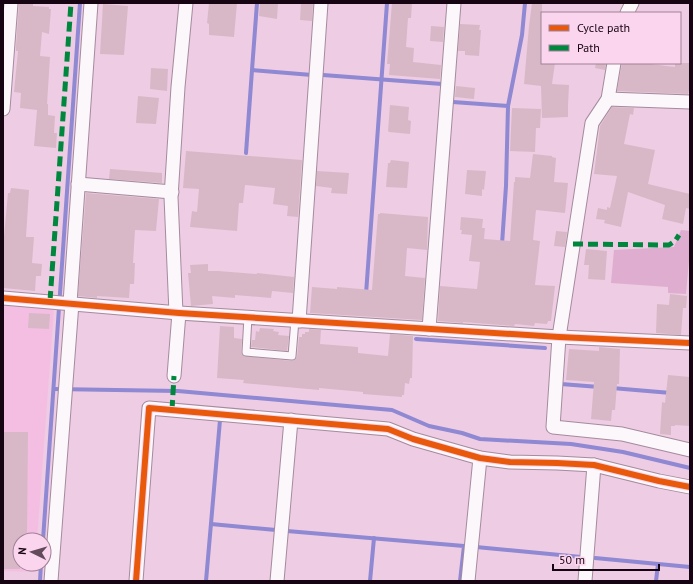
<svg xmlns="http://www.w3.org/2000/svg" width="693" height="584" viewBox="0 0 693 584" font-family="'PT Sans',sans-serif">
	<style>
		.built { fill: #f4bee3 }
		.green { fill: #deadcf }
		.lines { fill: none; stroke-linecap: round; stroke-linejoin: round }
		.stream { stroke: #8f88d2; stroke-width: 4 }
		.building { fill: #d8b8c7 }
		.lane-casing { stroke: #a48b9d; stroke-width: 9 }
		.street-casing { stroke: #a48b9d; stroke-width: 15 }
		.lane { stroke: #fcf7fb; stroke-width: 7 }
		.street { stroke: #fcf7fb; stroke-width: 13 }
		.quiet { stroke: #00873e; stroke-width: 5; stroke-dasharray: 10 5; stroke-linecap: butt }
		.cycleway-casing { stroke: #fbd4ee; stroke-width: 8 }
		.cycleway { stroke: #e8590c; stroke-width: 6 }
	</style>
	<rect width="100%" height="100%" fill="#eecce3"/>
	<polygon class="built" points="3,304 47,307 54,309 37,540 20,540 20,564 35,564 35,572 3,571"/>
	<polygon class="green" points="681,230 690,231 690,249 686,294 668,293 668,287 611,283 614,250 674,247"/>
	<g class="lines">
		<g class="stream">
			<polyline points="252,70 257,3"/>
			<polyline points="323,75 442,84 442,88"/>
			<polyline points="453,102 508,106 506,186 502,244"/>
			<polyline points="508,106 522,35 525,3"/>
			<polyline points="246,153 252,70 312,75"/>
			<polyline points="366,294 387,3"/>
			<polyline points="416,339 545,348"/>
			<polyline points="561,382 561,384 599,387"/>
			<polyline points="612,388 671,393"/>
			<polyline points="54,389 178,391 392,410 429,426 462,433 480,439 571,444 623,452 690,468"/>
			<polyline points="211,524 276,530"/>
			<polyline points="287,531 464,546 460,581"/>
			<polyline points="43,540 80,3"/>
			<polyline points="476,547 581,557"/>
			<polyline points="595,558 690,567"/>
			<polyline points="40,581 41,564"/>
			<polyline points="206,581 220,420"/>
			<polyline points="370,581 374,538"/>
			<polyline points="656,581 658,564"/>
		</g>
	</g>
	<g class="building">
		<polygon points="19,3 33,4 33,6 49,7 49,9 51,9 49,34 42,32 40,56 50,57 47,104 48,104 48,115 55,116 54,133 57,133 56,148 34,146 37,110 20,108 21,93 14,92 18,51 16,51 16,46"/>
		<polygon points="209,3 237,3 234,37 209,35 209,24 207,23"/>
		<polygon points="260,3 278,3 277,19 259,16"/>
		<polygon points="301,3 313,4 312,21 300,20"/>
		<polygon points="392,3 412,3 411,18 408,18 406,47 414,48 413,62 441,65 440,79 389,75 390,64 387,64"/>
		<polygon points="532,3 542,3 542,63 555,63 552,84 569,85 568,105 568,117 542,118 541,86 524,84 529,26"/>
		<polygon points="103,4 128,6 124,55 100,54"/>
		<polygon points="460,24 480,25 479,30 481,30 479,56 465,55 465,51 458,51"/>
		<polygon points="431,26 444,27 443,42 430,41"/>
		<polygon points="596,63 606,63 605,70 595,68"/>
		<polygon points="622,63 642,63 675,67 675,63 690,63 690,86 688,94 617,91"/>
		<polygon points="151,68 168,69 167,91 150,89"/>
		<polygon points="456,86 475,88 474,99 455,97"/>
		<polygon points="138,96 159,98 156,124 136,123"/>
		<polygon points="390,105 409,107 408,120 411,121 410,134 389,132 388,131"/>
		<polygon points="612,107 634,108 633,115 630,114 624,144 655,150 648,184 690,194 690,209 686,208 683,224 662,219 665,205 628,192 621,227 604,223 605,220 596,219 598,208 607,210 607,207 610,208 617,176 594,174 600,126"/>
		<polygon points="512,108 541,109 540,128 536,128 535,152 510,151"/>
		<polygon points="186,151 302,160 298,217 287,216 288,206 273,204 275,188 245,185 243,203 239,203 237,231 190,227 192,211 197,212 199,189 183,188"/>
		<polygon points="533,154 552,156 552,157 556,158 554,182 568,183 565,213 536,210 533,240 540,241 535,285 555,286 551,321 548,321 547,324 535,323 534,326 515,324 514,326 463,322 463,323 438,321 440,286 477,289 480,262 469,261 472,235 461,234 462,230 460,230 461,217 483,219 482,228 485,228 484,239 510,241 514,182 515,182 515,177 530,178"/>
		<polygon points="391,160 409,162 407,188 386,187 388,163 390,163"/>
		<polygon points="110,169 162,173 162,183 109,179"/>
		<polygon points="467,170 486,171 484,190 482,189 482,196 465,194"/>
		<polygon points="317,171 349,173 347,194 331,193 332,188 316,186"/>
		<polygon points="11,188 29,190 26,237 34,237 32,263 42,264 41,276 36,276 35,291 3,288 3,247 8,193 10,193"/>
		<polygon points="86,193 159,199 156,231 135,230 133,263 135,263 134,284 130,284 129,298 97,296 97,298 78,296"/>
		<polygon points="380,213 428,217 427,250 407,248 405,276 425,278 422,320 310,313 312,287 337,289 337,287 349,288 372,290 378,214 380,214"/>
		<polygon points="556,231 567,232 565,247 554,246"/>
		<polygon points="586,249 607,251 605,280 588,279 589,265 584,265"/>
		<polygon points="208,264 208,271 218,271 257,274 257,273 294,277 293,293 272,291 271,298 235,295 235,298 212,296 213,304 191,306 188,273 191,273 190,265"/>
		<polygon points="670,294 687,296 686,308 683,308 681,335 656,333 657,304 669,305"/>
		<polygon points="29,313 50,314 49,329 28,328"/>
		<polygon points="220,326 234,327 234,338 242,339 241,352 244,356 292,361 294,360 297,357 299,337 302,337 302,334 305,334 305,332 309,332 309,329 321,330 320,344 358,347 358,353 388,356 390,334 413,336 412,378 410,378 409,384 405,383 404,395 402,395 402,397 363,394 363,392 319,388 319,390 243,383 244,380 217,378"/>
		<polygon points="260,328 274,329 273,331 279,332 278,335 289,336 287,351 251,347 252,340 255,340 256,331 259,332"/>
		<polygon points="599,347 620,349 619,384 617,384 615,410 612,410 611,421 591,419 594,382 566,380 569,349 599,351"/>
		<polygon points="668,375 690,377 690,426 675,425 675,426 671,426 671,435 660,434 662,402 665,403"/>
		<polygon points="3,432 28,432 27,540 20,540 20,569 3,569"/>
	</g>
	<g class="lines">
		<g class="lane-casing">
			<polyline id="lane" points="248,317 246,352 292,356 295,320"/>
		</g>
		<g class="street-casing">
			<g id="street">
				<polyline points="627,13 632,3"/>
				<polyline points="614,63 608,99 592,123 559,337 553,427 622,434 690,450"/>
				<polyline points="608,99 690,102"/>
				<polyline points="3,109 11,3"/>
				<polyline points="78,184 172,192"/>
				<polyline points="3,298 179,313 559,337 690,343"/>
				<polyline points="70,303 91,3"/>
				<polyline points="176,313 171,197 178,87 186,3"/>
				<polyline points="299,321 321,3"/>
				<polyline points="429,329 454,3"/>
				<polyline points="174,376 179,313"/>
				<polyline points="51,581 72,303"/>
				<polyline points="136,581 149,408 388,429 413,439 480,458 510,462 557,463 594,465 659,481 690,487"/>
				<polyline points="277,581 291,420"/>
				<polyline points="468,581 480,458"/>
				<polyline points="585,581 594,465"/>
			</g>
		</g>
		<use href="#lane" class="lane"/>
		<use href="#street" class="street"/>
		<g class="quiet">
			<polyline points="573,244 669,245 675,241 679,235"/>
			<polyline points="50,301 71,3"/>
			<polyline points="172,410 174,376"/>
		</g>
		<g class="cycleway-casing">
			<g id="cycleway">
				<polyline points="3,298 179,313 559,337 690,343"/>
				<polyline points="136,581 149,408 388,429 413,439 480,458 510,462 557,463 594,465 659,481 690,487"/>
			</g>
		</g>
		<use href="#cycleway" class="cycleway"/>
	</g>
	<rect width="693" height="584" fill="none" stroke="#170412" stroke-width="8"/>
	<rect x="541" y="12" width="140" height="52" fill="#fbd4ee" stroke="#a08196"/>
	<rect x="549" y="25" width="20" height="6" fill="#e8590c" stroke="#a08196"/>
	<text x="577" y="32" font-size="12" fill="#170412">Cycle path</text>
	<rect x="549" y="45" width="20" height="6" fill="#00873e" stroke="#a08196"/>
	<text x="577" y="52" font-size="12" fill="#170412">Path</text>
	<g transform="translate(32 552) rotate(275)"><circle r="19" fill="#fbd4ee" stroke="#a08196"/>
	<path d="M0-3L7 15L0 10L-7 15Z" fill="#624a5b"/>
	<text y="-6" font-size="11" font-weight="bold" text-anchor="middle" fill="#170412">N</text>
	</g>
	<path d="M553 564v6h106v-6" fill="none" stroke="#170412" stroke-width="2"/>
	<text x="559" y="564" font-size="12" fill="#170412" stroke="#fbd4ee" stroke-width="3" paint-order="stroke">50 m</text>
</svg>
